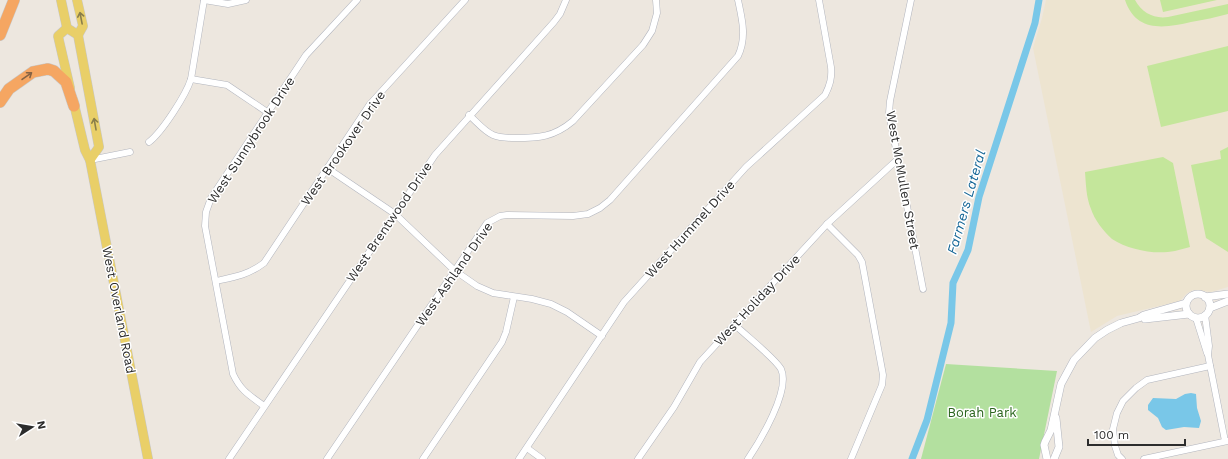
<svg xmlns="http://www.w3.org/2000/svg" width="1228" height="459" viewBox="0 0 1228 459" font-family="'Work Sans',sans-serif">
	<style>
		.education { fill: #ede4d0 }
		.green { fill: #b3e09f }
		.pitch { fill: #c4e69b }
		.water { fill: #79c7e8 }
		.lines { fill: none; stroke-linecap: round; stroke-linejoin: round }
		.canal { stroke: #79c7e8; stroke-width: 7 }
		.minor-casing { stroke: #b2b5be; stroke-width: 7 }
		.tertiary-casing { stroke: #b2b5be; stroke-width: 8 }
		.primary-casing { stroke: #c8c8c8; stroke-width: 10 }
		.motorway-casing { stroke: #c8c8c8; stroke-width: 12 }
		.minor { stroke: #fff; stroke-width: 6 }
		.tertiary { stroke: #fff; stroke-width: 7 }
		.primary { stroke: #e9cf68; stroke-width: 9 }
		.motorway { stroke: #f5a662; stroke-width: 11 }
		.oneway { stroke: #8a7e4a }
		.oneway2 { stroke: #866344 }
		.labels { text-anchor: middle; dominant-baseline: central; stroke-width: 3; stroke-linejoin: round; paint-order: stroke }
		.street-label { font-size: 13px; fill: #2c2c2c; stroke: #fff }
		.park-label { font-size: 13px; fill: #2c661f; stroke: #fff }
		.water-label { font-size: 14px; font-style: italic; fill: #156696; stroke: #fff }
	</style>
	<rect width="100%" height="100%" fill="#ede7df"/>
	<polygon class="education" points="1046,0 1228,0 1228,287 1211,292 1193,290 1186,294 1180,301 1117,316 1091,332 1033,48 1042,18"/>
	<polygon class="green" points="946,364 1057,371 1039,459 921,459"/>
	<g class="pitch">
		<path d="M1125,0H1135C1142,13 1154,19 1168,17L1228,4V14C1216,17 1204,20 1191,22C1165,28 1136,33 1125,0Z"/>
		<polygon points="1160,0 1217,0 1163,12"/>
		<polygon points="1228,46 1228,111 1161,127 1147,66"/>
		<polygon points="1228,147 1228,252 1206,238 1191,165 1221,159 1220,151"/>
		<path d="M1163,157L1173,163L1190,247C1185,248 1180,250 1175,251C1155,255 1129,250 1112,239C1104,232 1094,219 1091,209C1086,197 1086,184 1085,172Z"/>
	</g>
	<polygon class="water" points="1191,393 1196,394 1197,408 1201,421 1199,428 1184,427 1166,430 1162,427 1158,418 1148,410 1148,405 1153,398 1176,399 1185,394"/>
	<g class="lines">
		<polyline class="canal" points="912,459 927,420 951,323 953,283 968,250 979,197 1035,23 1039,0"/>
		<g class="minor-casing">
			<g id="minor">
				<polyline points="204,0 228,4 246,0"/>
				<polyline points="911,0 890,101 889,113 923,289"/>
				<polyline points="191,79 227,85 267,112"/>
				<path d="M469,115C477,122 484,131 493,135C500,138 508,138 515,138C539,138 554,137 573,121L643,45L652,31L657,13L656,0"/>
				<path d="M149,142C162,132 186,95 191,79L204,0"/>
				<polyline points="90,160 130,152"/>
				<polyline points="327,168 395,214 454,270 477,286 493,293 532,299 551,304 567,312 602,336"/>
				<polyline points="827,224 858,255 862,262 883,375 882,385 851,459"/>
				<path d="M216,281C235,277 248,275 264,263L370,104L465,0"/>
				<polyline points="1205,315 1209,346 1208,355 1225,441"/>
				<polyline points="1196,318 1207,353"/>
				<path d="M734,324C744,334 775,358 781,369C791,390 760,441 748,459"/>
				<path d="M264,406C249,395 241,391 233,374L205,226L206,212L211,198L306,55L357,0"/>
				<polyline points="527,448 542,459"/>
				<polyline points="229,459 435,155 554,22 560,14 566,0"/>
				<path d="M327,459L487,223L500,216L507,215L573,216L588,214L600,208L610,200L738,56C747,37 742,19 738,0"/>
				<polyline points="423,459 502,342 506,332 514,297"/>
				<path d="M519,459L624,302L746,167L825,95C830,85 832,78 831,67L819,0"/>
				<polyline points="638,459 674,407 700,362 827,224 898,159"/>
				<polyline points="1122,459 1118,455 1115,446 1113,429 1117,413 1123,401 1136,388 1147,380 1210,366"/>
				<polyline points="1144,459 1228,441"/>
			</g>
		</g>
		<g class="tertiary-casing">
			<g id="tertiary">
				<circle cx="1198" cy="306" r="12"/>
				<polyline points="1205,297 1228,294"/>
				<polyline points="1210,308 1228,301"/>
				<polyline points="1145,319 1189,314"/>
				<polyline points="1047,459 1044,445 1045,442 1051,430 1061,384 1074,360 1095,338 1107,330 1121,323 1139,318 1144,315 1186,303"/>
				<polyline points="1054,459 1059,447 1056,418"/>
			</g>
		</g>
		<g class="primary-casing">
			<g id="primary">
				<polyline points="61,0 67,28 78,35 99,147 90,160"/>
				<polyline points="77,0 83,26 78,35"/>
				<polyline points="67,28 58,36 70,88"/>
				<polyline points="73,100 85,150 90,160 148,459"/>
			</g>
		</g>
		<g class="motorway-casing">
			<g id="motorway">
				<polyline points="0,35 14,0"/>
				<polyline points="0,102 9,89 33,72 48,69 54,71 66,82 74,106"/>
			</g>
		</g>
		<use href="#minor" class="minor"/>
		<use href="#tertiary" class="tertiary"/>
		<use href="#primary" class="primary"/>
		<use href="#motorway" class="motorway"/>
	</g>
	<defs><path id="oneway-shaft" d="M-6 0H5M1.5-3L5.5 0L1.5 3" fill="none" stroke-width="1.6" stroke-linecap="round" stroke-linejoin="round"/></defs>
	<g class="oneway">
		<use href="#oneway-shaft" transform="translate(81 18) rotate(-101)"/>
		<use href="#oneway-shaft" transform="translate(95 124) rotate(-100)"/>
	</g>
	<use class="oneway2" href="#oneway-shaft" transform="translate(27 76) rotate(-35)"/>
	<g class="labels">
		<g class="street-label">
			<text transform="translate(251 140) rotate(-57)">West Sunnybrook Drive</text>
			<text transform="translate(343 148) rotate(-55)">West Brookover Drive</text>
			<text transform="translate(903 180) rotate(80)">West McMullen Street</text>
			<text transform="translate(389 222) rotate(-56)">West Brentwood Drive</text>
			<text transform="translate(690 229) rotate(-48)">West Hummel Drive</text>
			<text transform="translate(454 274) rotate(-55)">West Ashland Drive</text>
			<text transform="translate(757 300) rotate(-47)">West Holiday Drive</text>
			<text transform="translate(119 310) rotate(79)">West Overland Road</text>
		</g>
		<g class="park-label">
			<text x="982" y="412">Borah Park</text>
		</g>
		<g class="water-label">
			<text transform="translate(966 202) rotate(-74)">Farmers Lateral</text>
		</g>
	</g>
	<g transform="translate(32 427) rotate(78)" stroke="#ffffff" stroke-width="3" paint-order="stroke">
	<path d="M0-3L7 15L0 10L-7 15Z" fill="#2c2c2c"/>
	<text y="-6" font-size="11" font-weight="bold" text-anchor="middle" fill="#2c2c2c">N</text>
	</g>
	<path d="M1088 439v6h97v-6" fill="none" stroke="#2c2c2c" stroke-width="2"/>
	<text x="1094" y="439" font-size="12" fill="#2c2c2c" stroke="#ffffff" stroke-width="3" paint-order="stroke">100 m</text>
</svg>
